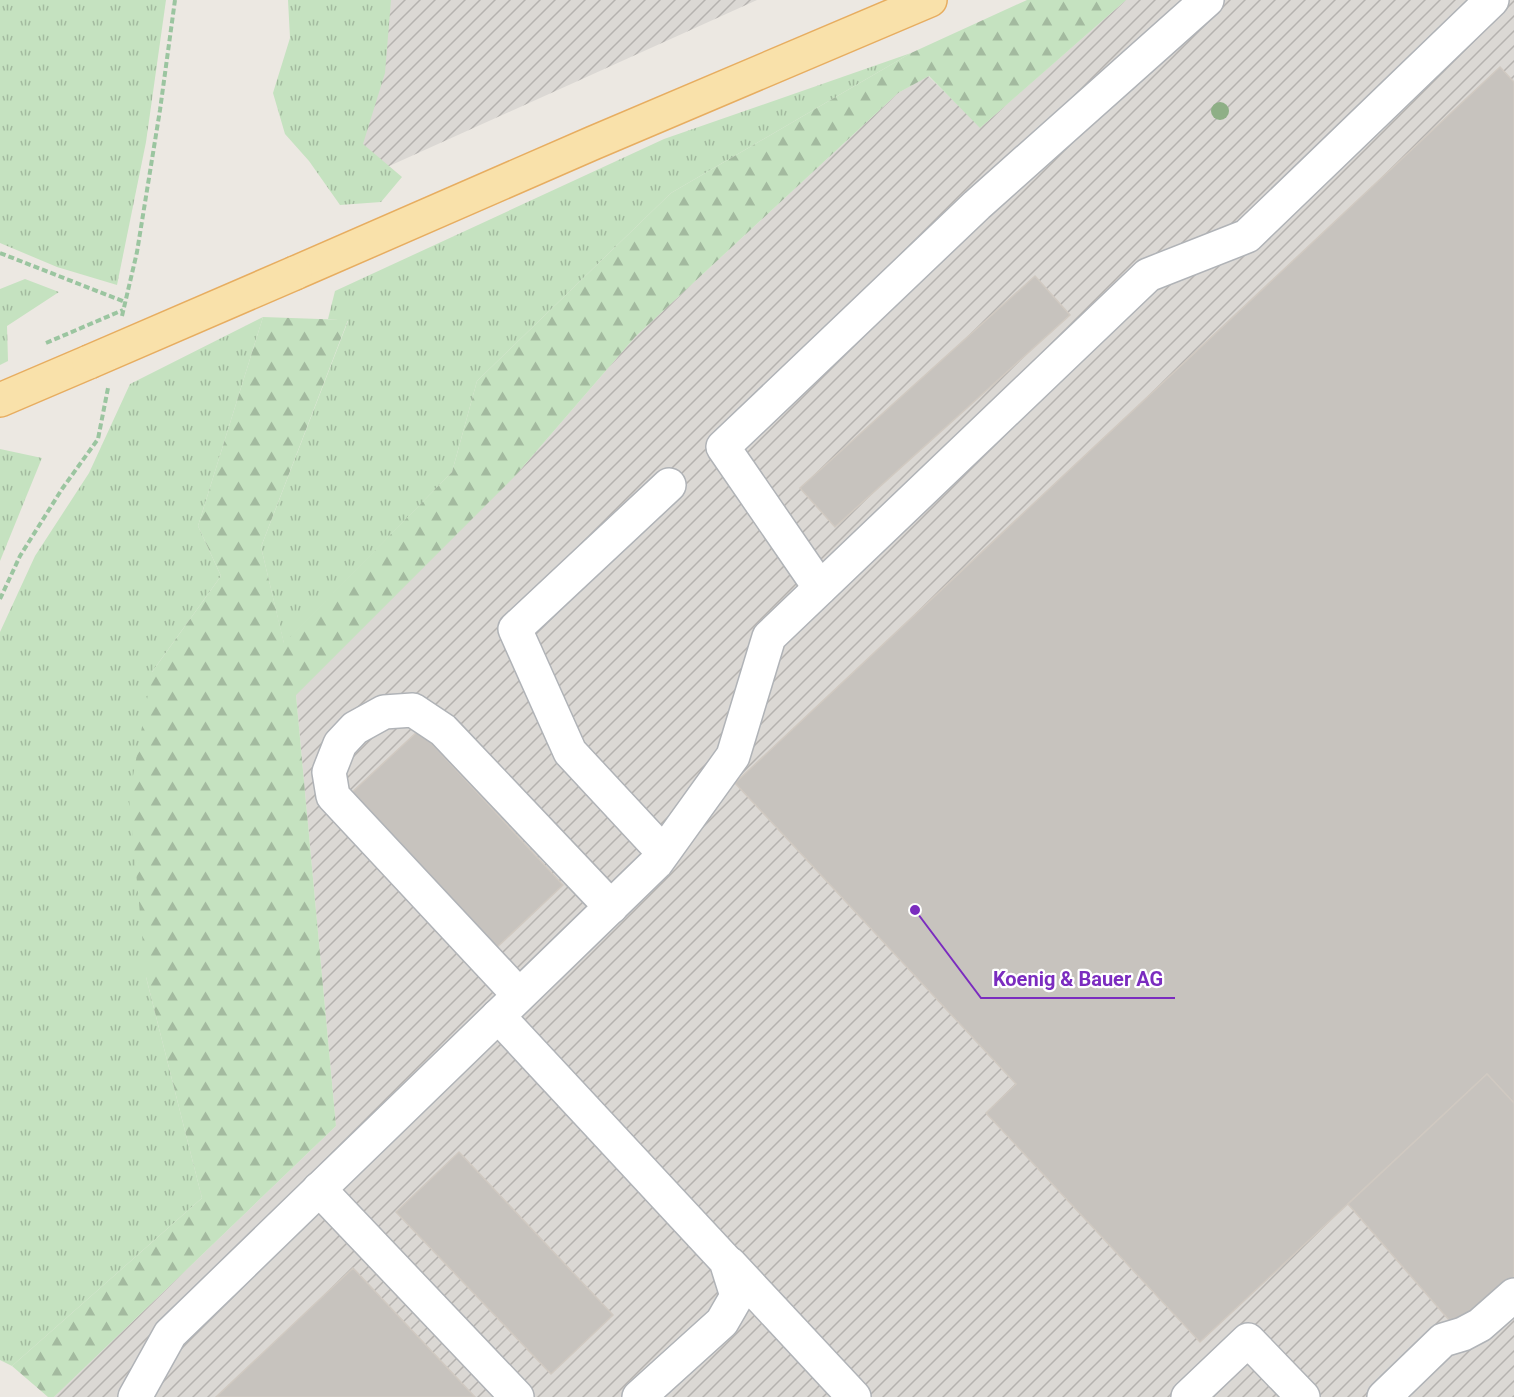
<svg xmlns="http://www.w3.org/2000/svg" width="1514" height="1397" viewBox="0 0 1514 1397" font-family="Roboto,sans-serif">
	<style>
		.industrial { fill: url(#industrial-furrows) }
		.grass { fill: url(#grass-tufts) }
		.forest { fill: url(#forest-firs) }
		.building { fill: #c7c3be; stroke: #d0c9c1; stroke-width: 1.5 }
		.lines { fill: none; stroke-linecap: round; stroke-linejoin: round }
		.minor-casing { stroke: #b0b3b7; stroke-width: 36 }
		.major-casing { stroke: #e7ad60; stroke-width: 36 }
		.path { stroke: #9bc5a0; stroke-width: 4; stroke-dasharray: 6 3; stroke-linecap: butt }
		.minor { stroke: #fff; stroke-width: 33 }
		.major { stroke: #f9e1aa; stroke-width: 33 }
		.major-bridge-casing { stroke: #e7ad60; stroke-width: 36; stroke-linecap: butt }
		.major-bridge { stroke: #f9e1aa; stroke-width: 33 }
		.tree { fill: #8eaf86 }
		.leader { fill: none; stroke: #7b2cbf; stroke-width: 2 }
		.callout-dot { fill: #7b2cbf; stroke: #fff; stroke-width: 2 }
		.callout-label { font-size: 20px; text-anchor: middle; font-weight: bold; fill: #7b2cbf; stroke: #fff; stroke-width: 4.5; stroke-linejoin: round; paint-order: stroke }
	</style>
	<defs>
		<pattern id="industrial-furrows" width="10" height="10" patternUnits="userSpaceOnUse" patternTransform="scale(1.5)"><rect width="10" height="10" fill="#dbd8d4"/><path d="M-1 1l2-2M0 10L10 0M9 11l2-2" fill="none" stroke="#b5b2af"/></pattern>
		<pattern id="grass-tufts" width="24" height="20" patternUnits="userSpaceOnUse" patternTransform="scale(1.5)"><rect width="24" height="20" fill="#c5e2c0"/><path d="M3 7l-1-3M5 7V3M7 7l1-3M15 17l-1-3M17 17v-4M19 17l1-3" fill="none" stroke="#a3ba9f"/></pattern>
		<pattern id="forest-firs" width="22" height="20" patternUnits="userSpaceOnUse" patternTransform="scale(1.5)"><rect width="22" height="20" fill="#c5e2c0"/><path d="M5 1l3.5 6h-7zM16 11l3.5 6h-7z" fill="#a3ba9f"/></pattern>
	</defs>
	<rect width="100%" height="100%" fill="#ece8e2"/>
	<g class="industrial">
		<polygon points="364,0 757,0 356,181"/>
		<polygon points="1126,0 1514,0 1514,1397 54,1397 336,1126 296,695 515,476 635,337 898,93 928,76 981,127"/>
	</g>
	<g class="grass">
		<polygon points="0,0 166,0 146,142 117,285 57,267 0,243"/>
		<polygon points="288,0 391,0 385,73 363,144 402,177 381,202 340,205 309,161 285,134 273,93 290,38"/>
		<polygon points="911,53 671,193 477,381 452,472 284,644 261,547 348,321 328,319 335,291 664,139"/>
		<polygon points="25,279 59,292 7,326 8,361 0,365 0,289"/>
		<polygon points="263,317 198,526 221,576 152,672 146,977 202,1198 12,1366 0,1360 0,632 35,556 89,473 130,384"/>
		<polygon points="0,449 42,458 0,561"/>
	</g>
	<polygon class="forest" points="1027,0 1126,0 980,128 929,76 898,93 635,337 515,476 296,695 336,1126 54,1397 48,1397 12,1366 202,1198 146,977 129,798 152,672 221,576 198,526 263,317 348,320 261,547 284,643 452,472 477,381 671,193 911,53"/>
	<g class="building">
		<polygon points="1500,67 1514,82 1514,1103 1487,1074 1200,1342 986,1113 1016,1084 735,783"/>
		<polygon points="1035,276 1070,315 835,527 800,488"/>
		<polygon points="419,730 563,885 492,952 348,796"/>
		<polygon points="1487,1074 1514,1103 1514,1277 1456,1328 1348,1204"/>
		<polygon points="459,1152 613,1315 551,1374 396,1212"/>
		<polygon points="353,1268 475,1397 216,1397"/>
	</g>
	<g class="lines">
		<g class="minor-casing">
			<g id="minor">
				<polyline points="820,588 723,447 977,205 1207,0"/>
				<polyline points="663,852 570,752 515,629 669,485"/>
				<polyline points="519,995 333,796 329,772 340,744 355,728 384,712 413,710 443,730 611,907"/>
				<polyline points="498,1016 726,1261 737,1296 722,1322 639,1397"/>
				<polyline points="319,1189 517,1397"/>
				<polyline points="730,1264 854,1397"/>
				<polyline points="135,1397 170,1334 656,863 733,756 769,637 1148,275 1247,236 1492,0"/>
				<polyline points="1188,1397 1248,1340 1303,1397"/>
				<polyline points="1384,1397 1443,1340 1463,1334 1480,1325 1514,1295"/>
			</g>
		</g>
		<g class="major-casing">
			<g id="major">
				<polyline points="295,273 593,143 930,0"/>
				<polyline points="0,400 89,362"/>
			</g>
		</g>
		<g class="path">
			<polyline points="0,253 125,302"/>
			<polyline points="122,316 137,252 160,110 175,0"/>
			<polyline points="46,343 123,310"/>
			<polyline points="0,599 20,556 62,489 98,439 108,388"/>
		</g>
		<use href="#minor" class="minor"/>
		<use href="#major" class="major"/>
		<g class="major-bridge-casing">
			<polyline id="major-bridge" points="89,362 295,273"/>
		</g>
		<use href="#major-bridge" class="major-bridge"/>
	</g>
	<circle class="tree" cx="1220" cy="111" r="9"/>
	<path class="leader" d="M915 910L981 998H1175"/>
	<circle class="callout-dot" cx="915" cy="910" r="6"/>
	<g class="callout-label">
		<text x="1078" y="986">Koenig &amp; Bauer AG</text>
	</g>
</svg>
